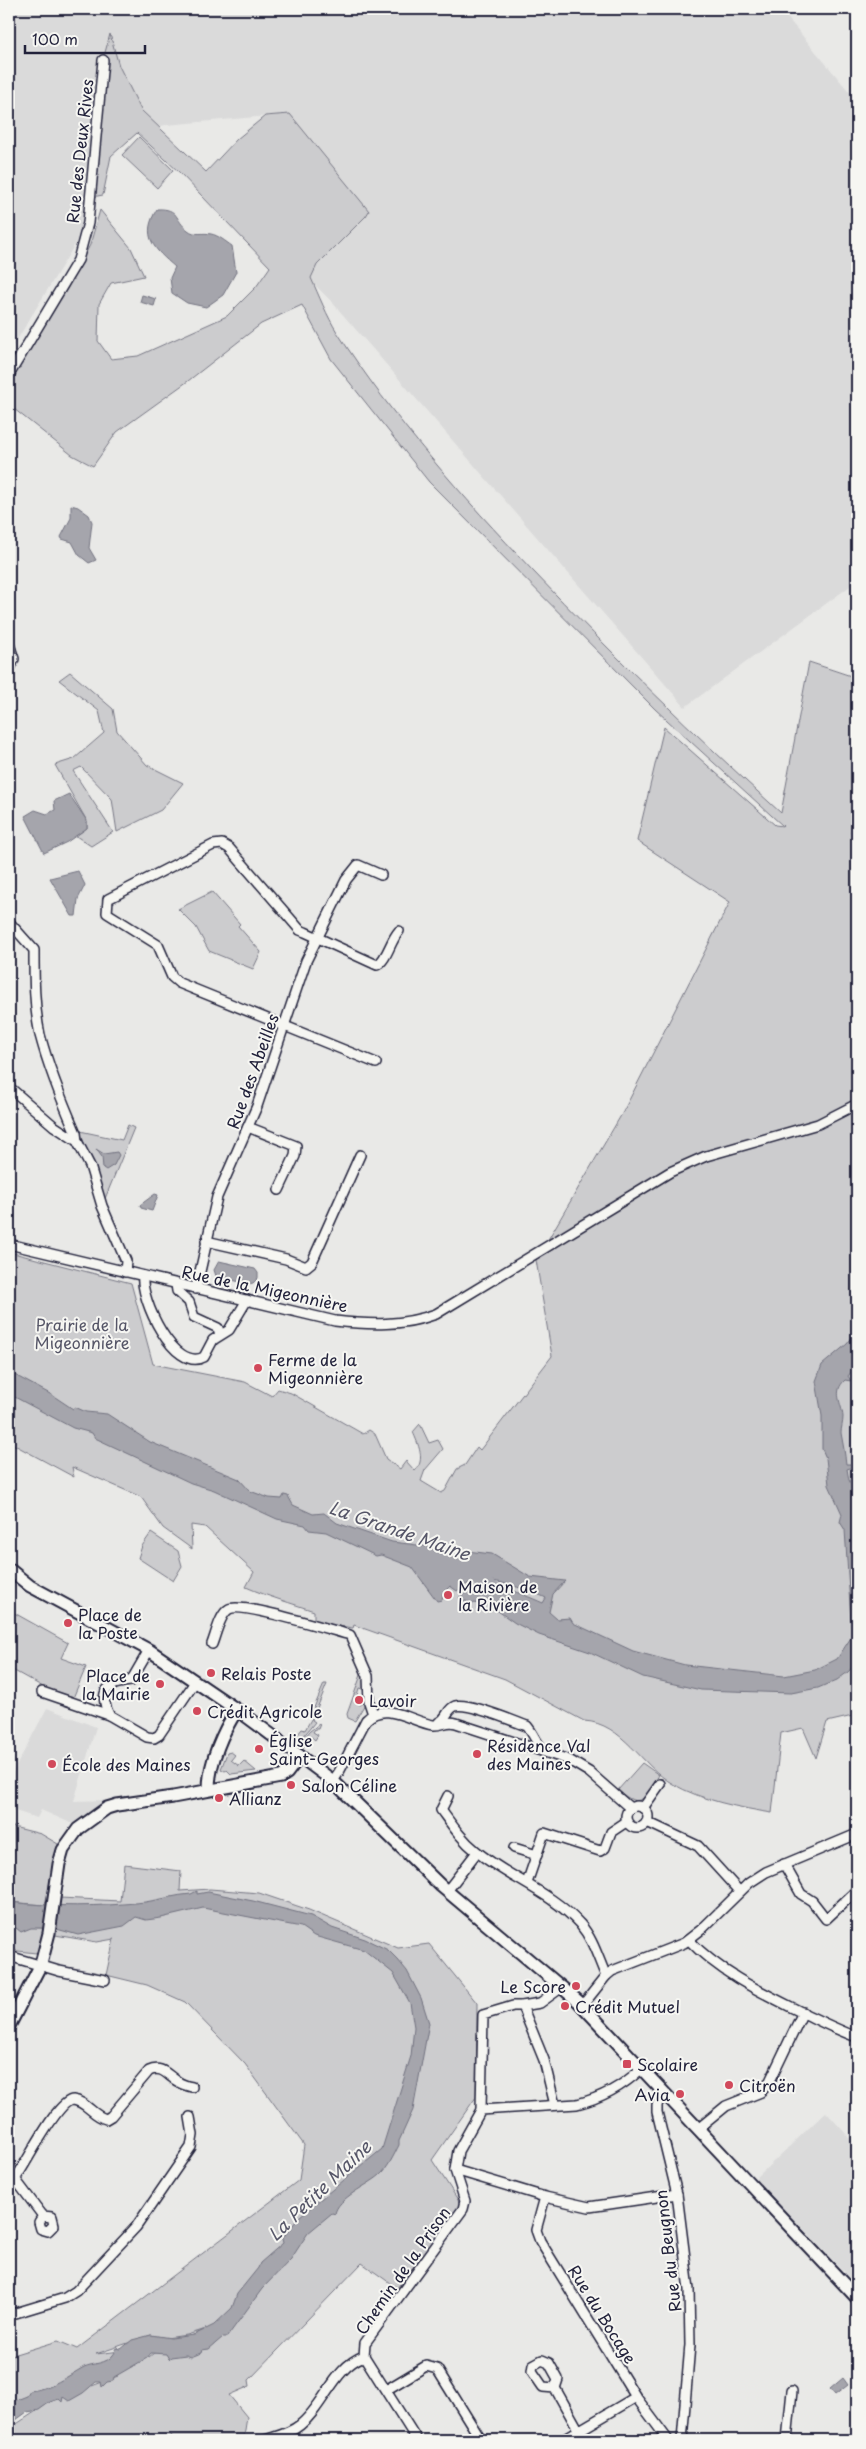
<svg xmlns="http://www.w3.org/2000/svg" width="866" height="2449" viewBox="0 0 866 2449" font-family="'Playpen Sans',sans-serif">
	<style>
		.built { fill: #dadada }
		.green { fill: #ccccce; stroke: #777784; fill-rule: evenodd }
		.water { fill: #a5a5ac; stroke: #71717f }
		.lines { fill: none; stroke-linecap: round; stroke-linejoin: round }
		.stream { stroke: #71717f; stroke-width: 2.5 }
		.river { stroke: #a5a5ac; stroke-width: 15 }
		.minor-casing { stroke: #22223b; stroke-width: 12 }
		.major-casing { stroke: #22223b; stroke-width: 15 }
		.minor { stroke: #f6f6f2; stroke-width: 9 }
		.major { stroke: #f6f6f2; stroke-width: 11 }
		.poi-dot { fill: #d1495b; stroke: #f6f6f2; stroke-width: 2 }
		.labels { text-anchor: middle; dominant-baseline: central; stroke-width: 4; stroke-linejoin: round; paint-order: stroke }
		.street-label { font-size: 16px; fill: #22223b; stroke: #f6f6f2 }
		.park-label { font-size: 16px; fill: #555567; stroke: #f6f6f2 }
		.poi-label { font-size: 16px; fill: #22223b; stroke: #f6f6f2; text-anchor: start }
		.water-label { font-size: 18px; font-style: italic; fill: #565668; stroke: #f6f6f2 }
	</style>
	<rect width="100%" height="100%" fill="#e9e9e7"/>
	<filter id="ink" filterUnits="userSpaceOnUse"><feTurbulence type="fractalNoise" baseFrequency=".02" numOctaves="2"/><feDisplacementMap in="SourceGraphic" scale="10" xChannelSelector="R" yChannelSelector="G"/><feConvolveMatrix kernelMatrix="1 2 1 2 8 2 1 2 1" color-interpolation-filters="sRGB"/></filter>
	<g filter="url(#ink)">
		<g class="built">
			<polygon points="9,9 780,9 857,101 857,581 685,707 331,301 299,269 290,114 166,125 118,134 88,223 9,353"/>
			<polygon points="47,1708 96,1727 74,1801 108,1800 75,1825 41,1810 37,1818 9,1809 12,1774"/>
			<polygon points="826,2112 857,2146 857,2285 755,2179"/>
		</g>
		<g class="green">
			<path d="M110,34L119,66L141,110L206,172L237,139L265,116L290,114L369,211L366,216L317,265L311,278C319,296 327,316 337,332C393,419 462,496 533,571C613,655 695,735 781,813L809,662L857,678V808L851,832L857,811V1715L827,1722L816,1758L803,1728L781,1733L772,1813C741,1808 700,1800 673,1784C641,1766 623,1723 584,1721L505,1679L354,1625L353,1628L314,1622V1611C291,1603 269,1597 246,1587L254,1572L205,1527L191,1525L192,1549L163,1528L141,1497L72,1467L74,1477L9,1442V1252L131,1283L153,1364L245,1382L272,1396L278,1389L291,1393L363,1434L369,1430L375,1434L386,1459L400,1469L406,1461L415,1471C426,1460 418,1444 413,1432L420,1424L429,1443L438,1440L443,1449L425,1470L421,1481L441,1493L445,1491L457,1469L465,1465L477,1447L480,1450L552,1356L536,1260L623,1112L730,902L637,841L664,727L775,825L783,826L655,709L429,482L331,359L302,305L261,324L188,381L117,432L93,466L72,455L9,405V383L67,289L90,245L100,210L131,248L144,276L111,283L99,304L98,341L111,359L138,356L227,316L256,287L270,267L179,172L137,133L111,156L103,195L87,198L96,86Z"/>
			<polygon points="139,137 173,170 157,188 122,155"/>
			<polygon points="70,672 113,709 117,731 147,765 183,783 161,810 117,832 112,799 81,767 73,771 113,832 91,846 76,836 87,828 87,821 55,765 74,759 104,733 99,711 59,680"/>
			<polygon points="212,892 240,924 238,926 261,952 253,969 209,951 196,927 178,909"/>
			<polygon points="128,1125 134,1128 104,1201 80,1131 122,1140"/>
			<polygon points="151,1533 178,1551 182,1566 173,1581 138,1558 142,1546"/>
			<polygon points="9,1610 68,1643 61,1658 86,1667 73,1698 45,1688 9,1668"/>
			<polygon points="362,1672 365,1690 359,1688 355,1702 361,1705 364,1694 366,1702 355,1721 348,1718 347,1714"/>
			<polygon points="324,1684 327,1684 312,1720 315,1722 298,1743 293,1740 302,1729 305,1730 314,1714 313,1710"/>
			<polygon points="319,1724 320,1724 318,1729 315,1729 313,1732 318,1735 315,1740 310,1736 303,1748 299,1744 310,1731"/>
			<polygon points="231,1752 235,1755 231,1760 239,1766 244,1761 256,1771 231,1774 227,1770 225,1771 221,1769 227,1753"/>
			<path d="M642,1763L659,1775C646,1796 642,1812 618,1790Z"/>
			<polygon points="9,1826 41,1834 58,1844 45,1905 9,1902"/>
			<path d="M124,1864L181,1871L180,1891L210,1889L259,1893L309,1910L398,1948L429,1944L477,2003L476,2097L432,2160L458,2200L460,2207L397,2288L362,2263L249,2380L250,2386L229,2395L247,2417L244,2436L230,2440H176L170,2434L175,2440H9V2429L50,2402L118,2376L115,2374L9,2415V2356L58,2341L77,2349L299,2180L304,2145L245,2064L185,2002L147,1985L106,1975L114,1939L97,1942L55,1935L60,1898L120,1901ZM206,2329L154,2353L149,2357L129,2350L96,2354L151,2335L166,2338L187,2335Z"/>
			<polygon points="9,1926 43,1928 41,1946 36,1953 9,1950"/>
		</g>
		<g class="water">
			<path d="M157,209C180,208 174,220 188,230C195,236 203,232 211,234C218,235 226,242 232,246L236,272L223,295L206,307L187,303L172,293L170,278L175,267C154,249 140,236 157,209Z"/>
			<polygon points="142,295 156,299 154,306 140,302"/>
			<polygon points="71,505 78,507 89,515 92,522 89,548 96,560 89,563 79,555 72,542 62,539 61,537 71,518"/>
			<polygon points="69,794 87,821 87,828 67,842 44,853 25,816 35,810 47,814 55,810 54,801"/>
			<polygon points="78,871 85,885 78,899 76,916 72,916 50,878"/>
			<polygon points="96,1149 104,1154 117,1152 119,1155 114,1165 106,1170 103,1168 102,1157"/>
			<polygon points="155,1194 158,1195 152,1211 141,1208 140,1205"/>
			<polygon points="219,1261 255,1269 258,1273 258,1278 253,1283 248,1284 216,1276 214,1270"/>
			<path d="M857,1331V1365L848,1376L851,1381L845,1380C832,1392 842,1403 843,1417C843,1423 841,1428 841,1433C843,1444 845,1454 846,1464H853V1467L847,1469L849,1480L857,1496V1662L848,1672L837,1680L818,1688L791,1693L701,1690L643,1677L590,1652L539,1635L515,1623L488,1604L470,1603L459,1598C479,1574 520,1593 543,1603L546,1598C533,1591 492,1578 478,1580C470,1582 463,1586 457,1591L450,1586L443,1593L442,1600L437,1601L412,1567L381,1555L376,1556L326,1532L309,1530L305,1525L277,1519L214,1490L191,1483L95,1438L92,1433L73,1428L9,1394V1372L52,1395L73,1409L75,1407L86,1412L107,1414L150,1442L239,1479L250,1491L269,1498L282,1499L284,1495L288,1496L293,1505L313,1514L324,1513L337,1523L392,1542L492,1554L530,1577L565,1581L553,1594L549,1612L557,1619L570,1618L573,1623L633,1651L685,1665L784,1676L815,1670L837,1659L852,1636L845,1530L840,1522L842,1514L829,1485L826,1458L822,1449V1416L816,1381L822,1365L847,1344Z"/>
			<path d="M197,1891V1894L208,1892L253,1901L311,1916L332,1928L365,1939L388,1950L398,1960L407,1971L421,1998L429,2023L413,2110L399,2141V2145C394,2155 388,2168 380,2175C369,2185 337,2198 335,2214L332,2213L308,2233L291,2259L262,2289L227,2337H223L209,2349L202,2350L201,2353L191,2357L186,2355L171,2357L169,2359L166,2354L151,2353L147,2358L114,2377L113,2381L107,2382L102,2387L101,2382H96L83,2393L69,2401L63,2397L62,2402L59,2399L50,2402L39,2410L27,2412L9,2425V2403L27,2396L30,2391C50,2389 68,2376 84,2367C93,2363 107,2364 113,2355C115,2353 115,2351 117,2348L121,2349L132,2340L151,2335L171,2338L194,2335L214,2325L232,2308L237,2294L258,2268L260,2263L283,2243L282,2239L300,2216L382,2149L411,2056L414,2027L410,2003L393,1973L364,1950L314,1936L301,1927L203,1908L161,1918L146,1920L136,1917L124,1926L78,1935L53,1928H31L21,1932L16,1928H9V1902C53,1907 100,1907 145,1902C160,1900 175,1895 191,1894Z"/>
			<polygon points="843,2378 848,2385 835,2395 830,2389"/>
		</g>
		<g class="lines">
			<polyline class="stream" points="9,819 12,818"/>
			<polyline class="river" points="465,1569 507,1599"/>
			<g class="minor-casing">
				<g id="minor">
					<polyline points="9,375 78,260 88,223 103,60"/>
					<polyline points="9,644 14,659 9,671"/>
					<path d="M9,922L34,950C34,978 34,1007 40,1035C49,1069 62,1101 76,1133L77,1141"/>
					<path d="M376,1063L179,983L172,977L158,945L107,913L108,899L213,845L222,844L229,848L300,930L305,932L377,965C387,960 390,941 399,931"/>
					<polyline points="9,1087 54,1126 77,1141 90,1166 102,1206 126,1261 125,1272"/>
					<polyline points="248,1127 296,1146 295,1156 279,1190"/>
					<polyline points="206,1241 286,1259 306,1267 312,1262 360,1155"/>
					<path d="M9,1244L335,1321C370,1325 403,1326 436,1314L670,1172L706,1156L818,1124L857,1104"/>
					<path d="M143,1276C140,1299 174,1373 204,1357L213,1340L229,1330L247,1300"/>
					<polyline points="176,1284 177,1291 189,1302 194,1317 218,1328 220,1335"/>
					<polyline points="196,1289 217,1197 257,1106 306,961 346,880 358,865 381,875"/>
					<path d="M212,1644C216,1634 220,1614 229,1609C242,1602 331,1630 350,1635L368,1676L369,1702L373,1714"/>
					<polyline points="42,1692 109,1715 147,1737 154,1738 159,1735 195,1682"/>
					<path d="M109,1715C98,1691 107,1683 131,1681L149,1650"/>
					<path d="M439,1722C447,1719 447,1709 455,1706C468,1702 513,1721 527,1726C534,1734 536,1743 544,1751"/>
					<path d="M333,1781L339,1772L366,1720C385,1700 412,1722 433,1725C442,1726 447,1720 456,1723L569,1760L589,1772L630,1808"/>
					<path d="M448,1796L441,1810C452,1825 462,1840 476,1851C509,1878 551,1892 580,1924C593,1939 598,1958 606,1976"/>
					<circle cx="637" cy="1817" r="11"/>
					<polyline points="643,1808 660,1784"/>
					<polyline points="647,1822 698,1846 739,1891"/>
					<polyline points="514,1848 537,1855"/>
					<polyline points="784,1864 801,1894 812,1901 826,1919 857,1890"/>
					<polyline points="527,1883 544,1833 600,1851 605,1848 611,1832 626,1822"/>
					<polyline points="447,1891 477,1852"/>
					<path d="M689,1940C720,1973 761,1992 801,2012C820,2021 837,2030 857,2037"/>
					<polyline points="9,1956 59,1971 105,1980"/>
					<polyline points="582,2006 606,1976 612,1971 684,1943 702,1929 749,1883 766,1872 857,1834"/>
					<polyline points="663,2092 657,2105 657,2112 677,2194 689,2290 690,2345 682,2440"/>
					<polyline points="555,2105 544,2060 522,2006 540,2003 562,1987"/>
					<path d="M481,2110L577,2104C601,2098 623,2086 641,2069"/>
					<polyline points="698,2129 726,2106 761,2092 770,2081 803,2012"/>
					<polyline points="455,2170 545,2197 589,2207 677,2194"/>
					<path d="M9,2177L15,2179C26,2165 57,2100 73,2100C86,2101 93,2116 106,2119L111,2116L149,2071C162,2065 167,2075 177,2081C181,2084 187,2086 192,2087"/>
					<polyline points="15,2179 43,2216 52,2217 54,2225 48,2231 41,2229 39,2222 43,2216"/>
					<polyline points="545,2197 536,2230 540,2241 636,2397 668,2440"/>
					<polyline points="9,2315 65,2298 76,2291 136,2227 191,2147 193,2135 190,2117"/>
					<polyline points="364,2356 417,2440"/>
					<polyline points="555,2388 543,2387 532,2371 533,2365 542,2360 549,2363 558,2379 555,2388 579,2431"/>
					<polyline points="386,2390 426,2366 437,2369 481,2440"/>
					<path d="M265,2440C277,2436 289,2434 300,2425C325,2405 334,2367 364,2356L365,2343L463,2209L465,2201L455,2170L458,2151L481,2110L483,2015L513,2006H522"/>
					<polyline points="563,2440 636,2397"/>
					<polyline points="787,2440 792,2391"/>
				</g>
			</g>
			<g class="major-casing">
				<g id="major">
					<polyline points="9,1569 30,1586 149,1650 246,1716 333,1781 441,1886 578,2001 857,2298"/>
					<path d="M209,1789C209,1762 223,1731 237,1710"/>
					<polyline points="9,2026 41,1964 49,1933 59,1864 63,1850 78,1829 107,1808 117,1805 173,1797 281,1777 287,1773 300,1756"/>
				</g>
			</g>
			<use href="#minor" class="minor"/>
			<use href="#major" class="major"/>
		</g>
	</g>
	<g class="poi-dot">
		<circle cx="258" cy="1368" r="5"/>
		<circle cx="448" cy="1595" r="5"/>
		<circle cx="68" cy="1623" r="5"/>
		<circle cx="211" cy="1673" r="5"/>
		<circle cx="160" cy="1684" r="5"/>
		<circle cx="359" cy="1700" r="5"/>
		<circle cx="197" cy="1711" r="5"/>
		<circle cx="259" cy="1749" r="5"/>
		<circle cx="477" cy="1754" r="5"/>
		<circle cx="52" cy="1764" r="5"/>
		<circle cx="291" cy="1785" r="5"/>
		<circle cx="219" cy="1798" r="5"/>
		<circle cx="576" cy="1986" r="5"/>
		<circle cx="565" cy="2006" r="5"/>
		<rect x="622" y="2059" width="10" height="10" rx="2.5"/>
		<circle cx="729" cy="2085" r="5"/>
		<circle cx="680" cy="2094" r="5"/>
	</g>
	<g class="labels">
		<g class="street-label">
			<text transform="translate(79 151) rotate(-84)">Rue des Deux Rives</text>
			<text transform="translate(252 1071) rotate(-70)">Rue des Abeilles</text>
			<text transform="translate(265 1288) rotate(12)">Rue de la Migeonnière</text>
			<text transform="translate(667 2251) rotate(-97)">Rue du Beugnon</text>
			<text transform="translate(402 2270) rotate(-55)">Chemin de la Prison</text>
			<text transform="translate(603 2314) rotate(58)">Rue du Bocage</text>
		</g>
		<g class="park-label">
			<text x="82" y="1324">Prairie de la<tspan x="82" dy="18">Migeonnière</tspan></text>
		</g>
		<g class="poi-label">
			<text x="268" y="1359">Ferme de la<tspan x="268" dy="18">Migeonnière</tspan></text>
			<text x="458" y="1586">Maison de<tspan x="458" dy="18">la Rivière</tspan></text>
			<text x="78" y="1614">Place de<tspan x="78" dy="18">la Poste</tspan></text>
			<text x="221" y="1673">Relais Poste</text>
			<text x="150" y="1675" text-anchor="end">Place de<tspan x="150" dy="18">la Mairie</tspan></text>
			<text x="369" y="1700">Lavoir</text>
			<text x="207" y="1711">Crédit Agricole</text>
			<text x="269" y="1740">Église<tspan x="269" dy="18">Saint-Georges</tspan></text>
			<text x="487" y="1745">Résidence Val<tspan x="487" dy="18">des Maines</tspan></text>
			<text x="62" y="1764">École des Maines</text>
			<text x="301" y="1785">Salon Céline</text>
			<text x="229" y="1798">Allianz</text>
			<text x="566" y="1986" text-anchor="end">Le Score</text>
			<text x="575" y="2006">Crédit Mutuel</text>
			<text x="637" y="2064">Scolaire</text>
			<text x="739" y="2085">Citroën</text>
			<text x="670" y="2094" text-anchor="end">Avia</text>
		</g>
		<g class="water-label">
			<text transform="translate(400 1530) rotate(19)">La Grande Maine</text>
			<text transform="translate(319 2190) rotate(-44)">La Petite Maine</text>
		</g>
	</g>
	<rect width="866" height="2449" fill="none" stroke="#f6f6f2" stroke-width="30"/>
	<rect x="15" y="15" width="836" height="2419" fill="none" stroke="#22223b" stroke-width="2" filter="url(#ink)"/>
	<path d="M25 45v8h120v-8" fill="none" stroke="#22223b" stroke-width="2.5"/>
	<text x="32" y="45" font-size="15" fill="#22223b" stroke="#f6f6f2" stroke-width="4" paint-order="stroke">100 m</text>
</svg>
